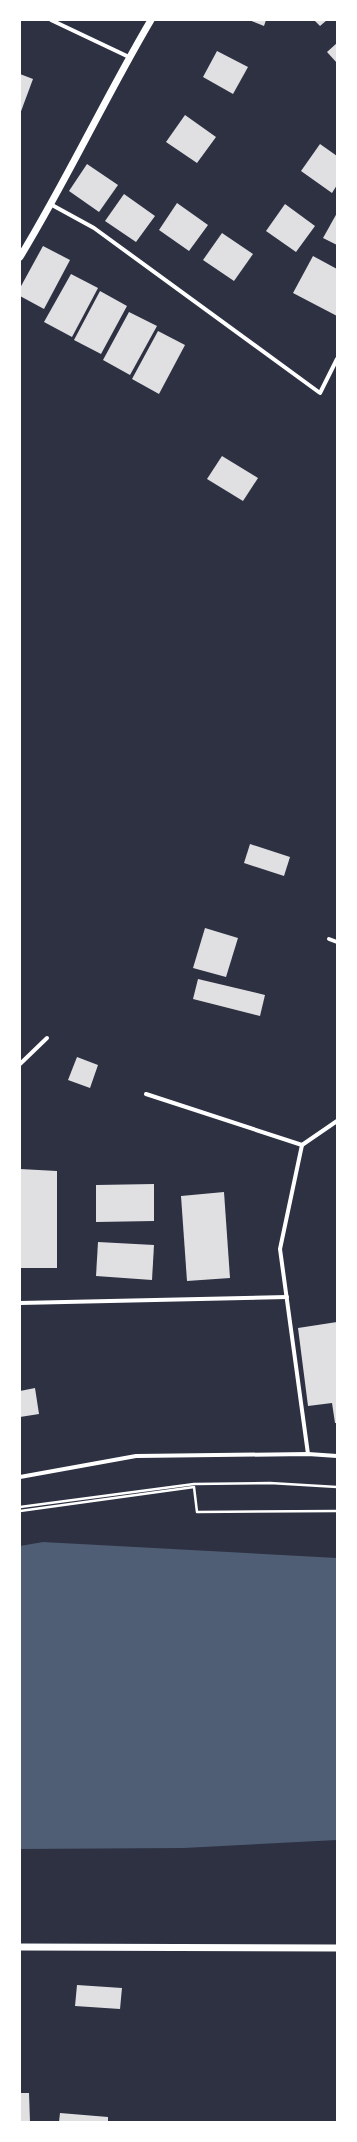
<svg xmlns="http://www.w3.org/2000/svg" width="357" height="2142" viewBox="0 0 357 2142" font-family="'Exo 2',sans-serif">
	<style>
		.water { fill: #4f5d75 }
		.building { fill: #e0e0e3 }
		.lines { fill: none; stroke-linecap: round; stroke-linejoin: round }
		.path { stroke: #fff; stroke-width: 2.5 }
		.minor { stroke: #fff; stroke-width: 4 }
		.tertiary { stroke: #fff; stroke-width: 7 }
	</style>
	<rect width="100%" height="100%" fill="#2d3142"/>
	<polygon class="water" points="43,1542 337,1558 337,1840 184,1848 20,1849 20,1546"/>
	<g class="building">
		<polygon points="249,20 266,20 264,26"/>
		<polygon points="314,20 327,20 320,26"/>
		<polygon points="337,43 337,63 327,52"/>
		<polygon points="217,51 248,67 233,94 203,77"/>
		<polygon points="20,74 33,79 20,114"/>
		<polygon points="185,115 216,137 197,163 166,142"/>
		<polygon points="320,144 337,156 337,185 332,193 301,171"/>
		<polygon points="87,164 118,185 99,212 69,191"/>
		<polygon points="124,194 155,216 136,242 105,221"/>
		<polygon points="177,203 208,225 189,251 159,230"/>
		<polygon points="285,204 315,226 296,252 266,231"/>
		<polygon points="337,213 337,245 323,238"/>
		<polygon points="222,233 253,254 234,281 203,260"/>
		<polygon points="43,246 70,260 44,309 20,296 20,288"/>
		<polygon points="313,256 337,269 337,316 293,293"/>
		<polygon points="71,274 98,288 72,337 44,322"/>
		<polygon points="100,291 127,306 101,354 74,340"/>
		<polygon points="129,312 157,326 130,375 103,360"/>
		<polygon points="158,331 185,345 159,394 132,379"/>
		<polygon points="222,456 258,478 243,501 207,479"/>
		<polygon points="250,844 290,857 284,876 244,863"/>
		<polygon points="205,928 238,938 226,977 193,968"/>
		<polygon points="198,979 265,995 260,1016 193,999"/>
		<polygon points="77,1057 98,1065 90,1088 68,1080"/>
		<polygon points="20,1169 57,1171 57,1268 20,1268"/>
		<polygon points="154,1184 154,1221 96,1222 96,1185"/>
		<polygon points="224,1192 230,1278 187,1281 181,1196"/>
		<polygon points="98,1242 154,1245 152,1280 96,1276"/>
		<polygon points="337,1322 337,1423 335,1423 332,1403 308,1406 298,1328"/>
		<polygon points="35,1388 39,1414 20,1417 20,1391"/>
		<polygon points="77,1985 122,1988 120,2009 75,2006"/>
		<polygon points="20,2093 29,2093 30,2122 20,2122"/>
		<polygon points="60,2113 108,2117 108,2122 59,2122"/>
	</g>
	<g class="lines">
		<g class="path">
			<polyline points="20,1507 194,1484 270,1483 337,1487"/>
			<polyline points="20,1511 194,1487 197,1512 337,1511"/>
		</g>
		<g class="minor">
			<polyline points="51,20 129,57"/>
			<polyline points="52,205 94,228 320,393 337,359"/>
			<polyline points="329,939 337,942"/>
			<polyline points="20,1064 47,1038"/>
			<polyline points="146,1094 302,1145 280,1249 308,1454"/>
			<polyline points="302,1145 337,1121"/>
			<polyline points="20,1303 287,1297"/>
			<polyline points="20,1477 136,1456 308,1454 337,1456"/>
		</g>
		<g class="tertiary">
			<path d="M20,257C67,180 105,98 151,20"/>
			<polyline points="20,1947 337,1948"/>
		</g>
	</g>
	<rect width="357" height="2142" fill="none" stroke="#ffffff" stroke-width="42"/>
</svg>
